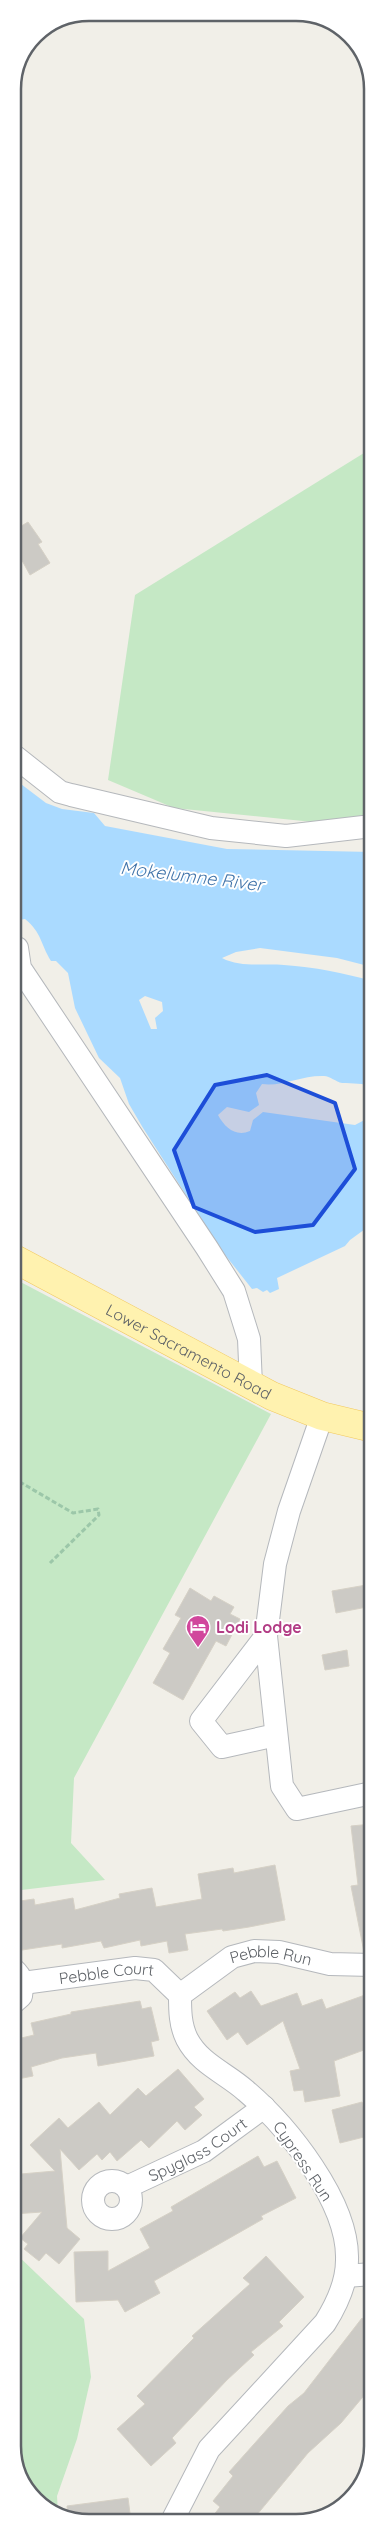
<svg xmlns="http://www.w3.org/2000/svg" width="385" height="2535" viewBox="0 0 385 2535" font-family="Quicksand,sans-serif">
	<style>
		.green { fill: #c5e8c5 }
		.water { fill: #aadaff; fill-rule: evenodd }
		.building { fill: #cccac5; stroke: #d6d1c6 }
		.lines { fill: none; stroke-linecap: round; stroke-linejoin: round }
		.minor-casing { stroke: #b5b8bc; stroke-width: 24 }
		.major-casing { stroke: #f2c960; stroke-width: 29 }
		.path { stroke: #9cc7a9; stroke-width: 3; stroke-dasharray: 5 2.5; stroke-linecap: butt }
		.minor { stroke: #fff; stroke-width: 22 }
		.major { stroke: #fff2af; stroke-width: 28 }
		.marked { fill: #1d4ed8; fill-opacity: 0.2; stroke: #1d4ed8; stroke-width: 4; stroke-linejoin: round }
		.labels { text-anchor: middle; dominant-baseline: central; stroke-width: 4; stroke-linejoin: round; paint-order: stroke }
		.street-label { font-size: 16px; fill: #5f6368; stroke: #fff }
		.hotel-label { font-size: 16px; font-weight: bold; fill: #b23c85; stroke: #fff; text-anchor: start }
		.water-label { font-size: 18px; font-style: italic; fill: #4174aa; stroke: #fff }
		.rim { fill: none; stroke: #5f6368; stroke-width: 2.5 }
	</style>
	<rect width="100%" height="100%" fill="#f1efe8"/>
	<g class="green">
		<polygon points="372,448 372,828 174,808 108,780 135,595"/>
		<polygon points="13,1278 271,1414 74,1778 71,1843 105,1880 13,1891"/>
		<polygon points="13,2251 84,2319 91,2377 77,2439 57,2496 58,2512 31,2496 13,2451"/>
	</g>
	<path class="water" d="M13,778L46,803L62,809L94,813L105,826L227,849L372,852V967L337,958L260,948L236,952L222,958C241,968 263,963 284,965C314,967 344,973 372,981V1088C363,1082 353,1084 342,1083C336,1082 330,1076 324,1076C302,1075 282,1087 262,1084L256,1093L259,1105L249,1112L227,1107L218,1115C225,1128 236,1137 250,1131L253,1120L263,1112L355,1125L372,1116V1224L350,1240L345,1246L277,1278L279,1289L270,1293L267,1290L263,1292L257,1288L252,1289L222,1251L143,1128L129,1104L120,1078L99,1058L75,1008L68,973L56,961H51C40,943 42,933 25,919L13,921ZM145,996L162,1002L163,1011L155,1018L157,1029H151L139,1000Z"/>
	<g class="building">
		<polygon points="28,522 42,542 38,544 50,563 30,575 19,555 13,559 13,531"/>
		<polygon points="372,1584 372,1606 336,1613 332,1591"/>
		<polygon points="190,1588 211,1601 214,1596 234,1607 230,1614 240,1619 226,1646 216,1641 183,1700 153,1683 170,1653 163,1649 181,1618 175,1615"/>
		<polygon points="347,1650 349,1666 325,1670 322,1655"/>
		<polygon points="372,1824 372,1952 364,1952 351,1886 358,1885 351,1826"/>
		<polygon points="275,1865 285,1920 249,1927 223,1931 222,1929 185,1934 188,1950 169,1953 167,1941 141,1946 140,1940 104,1948 101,1941 62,1948 62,1944 22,1950 21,1944 13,1945 13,1902 34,1899 35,1905 73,1898 75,1910 120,1898 119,1894 152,1888 156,1907 202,1899 198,1874 233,1868 234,1873"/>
		<polygon points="251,1991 261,2006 297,1993 302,2006 322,1999 326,2009 365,1995 372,2016 372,2047 334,2061 340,2096 305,2102 303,2090 294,2091 290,2071 300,2069 283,2021 247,2045 238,2032 227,2040 207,2011 235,1992 240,1998"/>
		<polygon points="140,2001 142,2009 151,2007 159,2040 151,2042 154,2056 98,2066 96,2053 62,2058 31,2067 33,2076 13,2080 13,2040 34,2035 31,2023 71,2014 71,2012"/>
		<polygon points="178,2069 204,2099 194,2107 202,2115 185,2130 177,2121 149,2148 141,2140 117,2161 110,2152 102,2160 97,2154 79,2170 60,2149 67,2228 80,2239 59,2264 46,2253 39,2261 24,2249 28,2244 20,2238 42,2212 13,2214 13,2179 22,2178 21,2174 55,2171 30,2145 59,2118 68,2128 99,2102 110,2115 138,2088 146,2096"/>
		<polygon points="362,2102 365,2114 372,2112 372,2135 340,2143 332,2110"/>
		<polygon points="258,2156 264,2167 277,2161 296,2198 261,2216 263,2219 154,2281 160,2293 125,2312 118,2300 76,2302 74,2252 108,2251 108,2271 150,2248 140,2229 173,2211 171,2207"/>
		<polygon points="266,2256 304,2297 279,2322 283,2326 251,2352 254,2355 227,2380 172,2438 176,2443 151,2466 117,2429 145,2404 137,2396 194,2338 192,2336 250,2284 243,2278"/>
		<polygon points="362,2318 372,2326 372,2396 367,2392 341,2423 308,2453 251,2522 209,2521 220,2507 213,2501 233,2476 229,2472 288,2406 304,2393"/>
		<polygon points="128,2498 131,2521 68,2519 67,2506"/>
	</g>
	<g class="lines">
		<g class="minor-casing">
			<g id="minor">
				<polyline points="13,755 60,792 71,795 211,828 286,836 372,826"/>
				<polyline points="17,948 20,968 207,1248 234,1291 249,1339 251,1385"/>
				<polyline points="266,1636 282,1786 297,1809 372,1793"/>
				<polyline points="276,1735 222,1747 201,1721 266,1636 275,1564 289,1511 322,1416"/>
				<path d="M13,1969C23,1978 23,1983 21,1996L13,2003"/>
				<path id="s1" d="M23,1983L135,1968L154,1970L180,1995"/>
				<path id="s2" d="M180,1995L232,1957L254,1951L279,1952L330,1964L372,1965"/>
				<circle cx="112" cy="2200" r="19"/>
				<path id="s3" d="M127,2187L204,2151L264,2107"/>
				<polyline points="346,2276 372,2274"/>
				<path d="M172,2521L209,2449L325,2323C337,2304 347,2283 347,2260C349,2202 287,2126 246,2091C226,2073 200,2064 187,2039C180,2025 180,2010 180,1995"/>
			</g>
		</g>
		<g class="major-casing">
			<g id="major">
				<path id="s4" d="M13,1258L272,1396L322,1416L372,1428"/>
			</g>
		</g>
		<polyline class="path" points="13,1478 73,1513 98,1509 99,1515 95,1519 50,1563"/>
		<use href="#minor" class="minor"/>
		<use href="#major" class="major"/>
	</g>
	<path class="marked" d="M267,1075L335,1103L355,1169L313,1225L255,1232L194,1207L174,1150L215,1085Z"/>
	<defs>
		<g id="hotel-pin" transform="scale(1.25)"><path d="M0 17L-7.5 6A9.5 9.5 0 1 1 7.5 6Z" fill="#d1479c" stroke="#fff"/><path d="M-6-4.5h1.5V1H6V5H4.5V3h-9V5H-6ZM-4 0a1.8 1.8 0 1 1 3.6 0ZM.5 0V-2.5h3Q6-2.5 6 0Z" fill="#fff"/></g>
	</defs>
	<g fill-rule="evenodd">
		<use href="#hotel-pin" x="198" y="1627"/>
	</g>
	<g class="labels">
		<g class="street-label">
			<text stroke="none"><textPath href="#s4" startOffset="199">Lower Sacramento Road</textPath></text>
			<text stroke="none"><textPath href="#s2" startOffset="104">Pebble Run</textPath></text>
			<text stroke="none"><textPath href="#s1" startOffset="84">Pebble Court</textPath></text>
			<text stroke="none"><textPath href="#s3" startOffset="80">Spyglass Court</textPath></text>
			<text transform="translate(303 2161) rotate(56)">Cypress Run</text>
		</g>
		<g class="hotel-label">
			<text x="216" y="1627">Lodi Lodge</text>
		</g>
		<g class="water-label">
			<text transform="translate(192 876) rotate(7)">Mokelumne River</text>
		</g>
	</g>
	<path d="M0 0H385V2535H0ZM89 21H296A68 68 0 0 1 364 89V2446A68 68 0 0 1 296 2514H89A68 68 0 0 1 21 2446V89A68 68 0 0 1 89 21Z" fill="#fff" fill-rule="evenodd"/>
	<path class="rim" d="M89 21H296A68 68 0 0 1 364 89V2446A68 68 0 0 1 296 2514H89A68 68 0 0 1 21 2446V89A68 68 0 0 1 89 21Z"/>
</svg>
